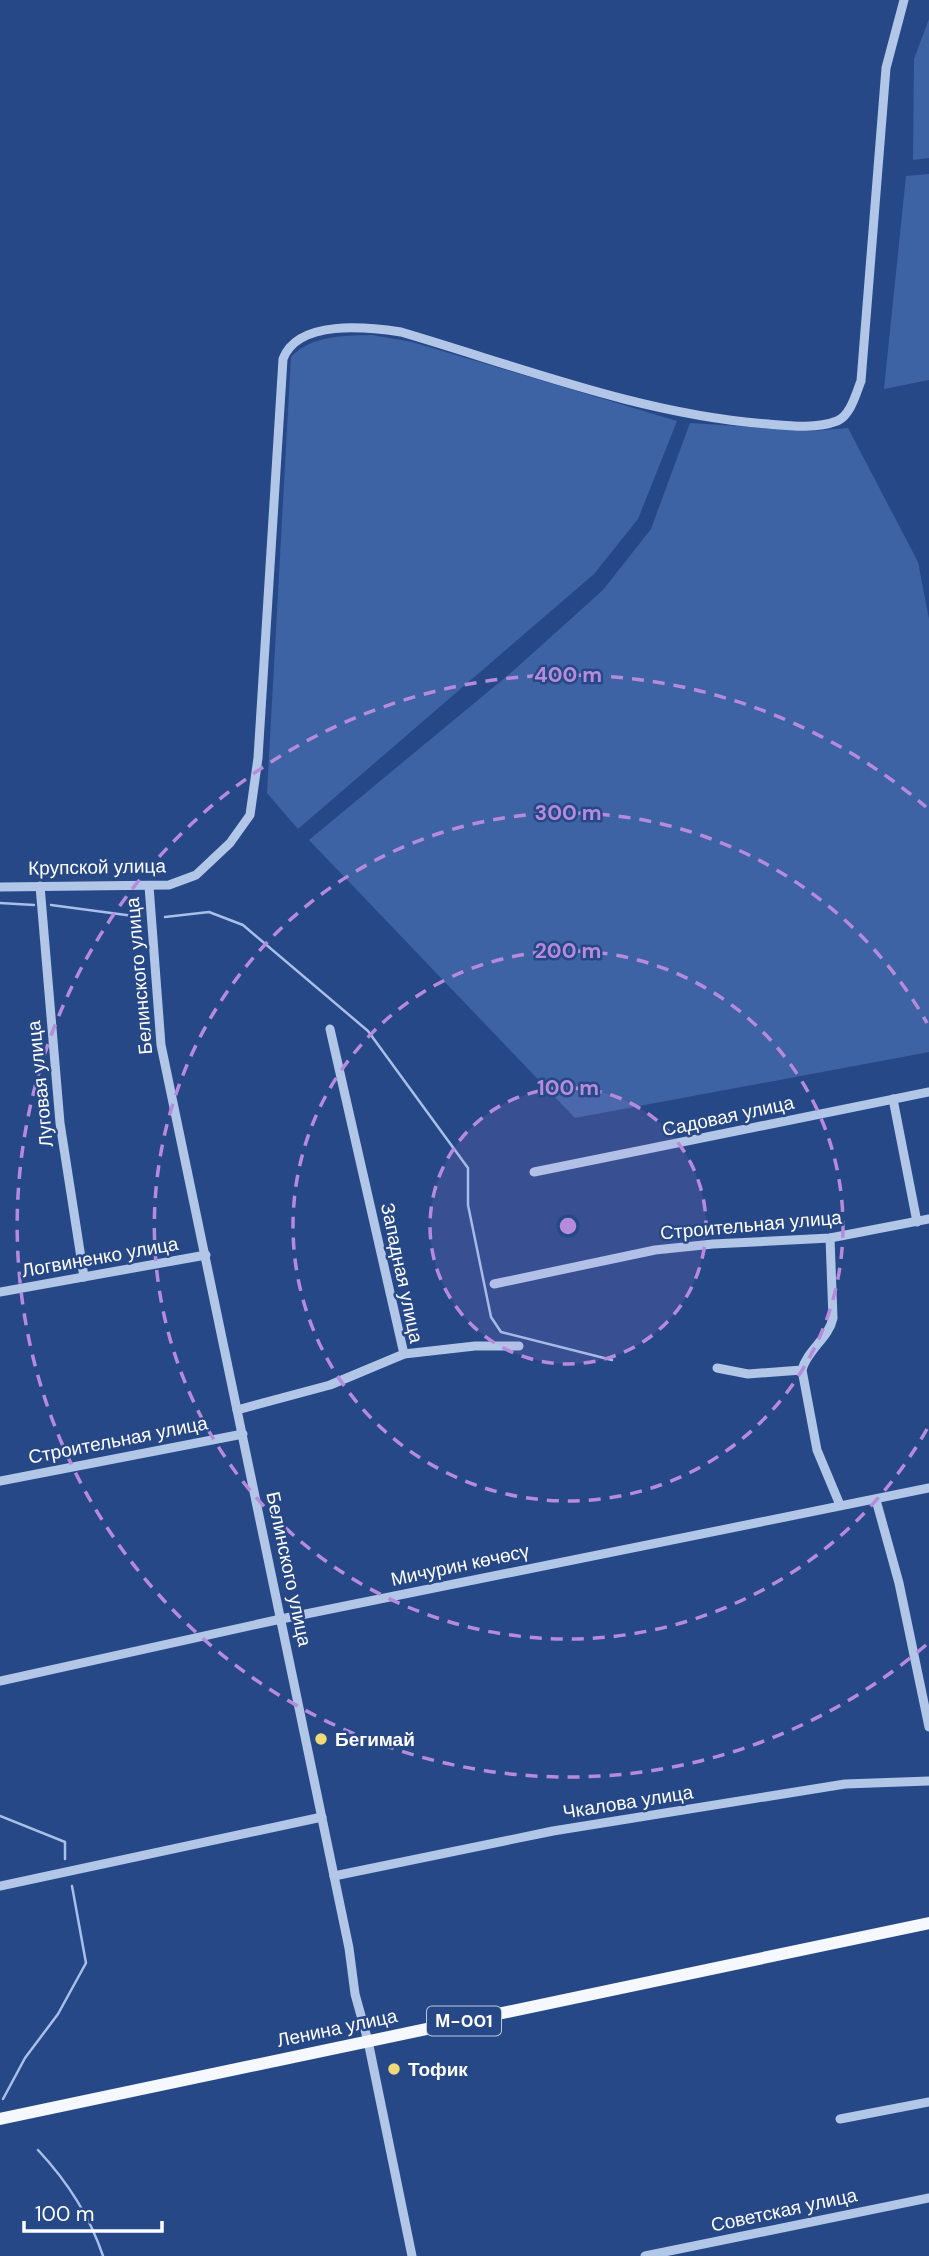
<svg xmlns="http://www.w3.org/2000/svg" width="929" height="2256" viewBox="0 0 929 2256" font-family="'DM Sans',sans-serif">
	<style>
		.green { fill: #3e63a5 }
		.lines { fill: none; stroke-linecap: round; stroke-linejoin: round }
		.stream { stroke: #a7bfe9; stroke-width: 2.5 }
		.minor { stroke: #b2c6e8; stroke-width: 9 }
		.major { stroke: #f5f8fe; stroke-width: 12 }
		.ring { fill: none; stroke: #b68bdc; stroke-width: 3.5; stroke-dasharray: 12 9 }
		.poi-dot { fill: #f1d978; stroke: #274887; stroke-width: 2.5 }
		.labels { text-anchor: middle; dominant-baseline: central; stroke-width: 5; stroke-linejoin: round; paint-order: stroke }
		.shield { fill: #274887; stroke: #bec8db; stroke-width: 2 }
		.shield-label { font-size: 18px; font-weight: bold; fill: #fff }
		.street-label { font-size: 19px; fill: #fff; stroke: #274887 }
		.poi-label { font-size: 19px; font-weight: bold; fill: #fff; stroke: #274887; text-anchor: start }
		.centre { fill: #b68bdc; stroke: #274887; stroke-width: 3.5 }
		.ring-label { font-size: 21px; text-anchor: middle; font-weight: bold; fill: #b68bdc; stroke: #274887; stroke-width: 5; stroke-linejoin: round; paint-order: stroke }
	</style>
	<rect width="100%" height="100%" fill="#274887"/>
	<g class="green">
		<polygon points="929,19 929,158 913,160 914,59"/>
		<polygon points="929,174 929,380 884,389 906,176"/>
		<path d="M372,335L412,342L677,421L638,519L594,574L298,829L267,793L291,357C312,335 343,336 372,335Z"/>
		<polygon points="690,423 813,431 848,428 918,562 929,619 929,1052 575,1118 309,840 513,671 603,590 651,529"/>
	</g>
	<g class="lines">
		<g class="stream">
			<polyline points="0,903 34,905"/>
			<polyline points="51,905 141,917"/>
			<polyline points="165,917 209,912 243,925 368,1031 468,1168 468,1205 491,1317 501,1332 612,1360"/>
			<polyline points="0,1816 65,1842 65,1859"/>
			<polyline points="3,2099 25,2058 58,2014 86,1963 72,1886"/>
			<path d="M38,2150C66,2180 90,2217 103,2256"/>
		</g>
		<g class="minor">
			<polyline points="40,886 60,1123 84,1277"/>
			<polyline points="149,886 161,1045 349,1948 355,1994 368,2041 412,2256"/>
			<path d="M0,887L169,885L196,875L230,843L250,815L258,758L283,359C298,319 367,327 401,332C520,367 644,415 768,424C791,426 816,429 837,421C851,415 856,393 861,381L886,68L904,0"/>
			<polyline points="893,1099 917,1222"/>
			<polyline points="534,1172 929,1092"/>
			<path d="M830,1238L833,1318C829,1338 807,1350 802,1370L817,1450L840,1505"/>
			<polyline points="494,1284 655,1250 713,1244 830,1238 929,1219"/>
			<polyline points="0,1292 206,1255"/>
			<polyline points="404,1354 475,1346 519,1346"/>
			<polyline points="717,1368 748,1374 802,1370"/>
			<polyline points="237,1410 330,1385 404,1354 330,1029"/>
			<polyline points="0,1481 243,1434"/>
			<polyline points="876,1500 899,1583 929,1727"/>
			<polyline points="0,1681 281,1619 929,1488"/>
			<polyline points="334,1876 553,1831 845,1784 929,1781"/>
			<polyline points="0,1886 322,1817"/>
			<polyline points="840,2119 929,2102"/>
			<polyline points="645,2256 929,2198"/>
		</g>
		<polyline class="major" points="0,2119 929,1923"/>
	</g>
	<circle cx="568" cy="1226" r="138" fill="#b68bdc" fill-opacity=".12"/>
	<g class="ring">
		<circle cx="568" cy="1226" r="138"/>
		<circle cx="568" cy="1226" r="275"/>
		<path d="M927 1429A413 413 0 1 1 927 1023"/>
		<path d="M926 1645A551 551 0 1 1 926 807"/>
	</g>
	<g class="poi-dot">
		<circle cx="321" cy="1739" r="7"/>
		<circle cx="394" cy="2069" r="7"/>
	</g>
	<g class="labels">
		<rect class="shield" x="427" y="2006.5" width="74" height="29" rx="5"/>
		<g class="shield-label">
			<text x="464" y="2021">М-001</text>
		</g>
		<g class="street-label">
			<text transform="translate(97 867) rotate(-1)">Крупской улица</text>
			<text transform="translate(139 976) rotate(-95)">Белинского улица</text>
			<text transform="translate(40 1084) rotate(-96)">Луговая улица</text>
			<text transform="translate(728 1116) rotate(-12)">Садовая улица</text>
			<text transform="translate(751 1225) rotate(-5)">Строительная улица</text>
			<text transform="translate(100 1257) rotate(-10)">Логвиненко улица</text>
			<text transform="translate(402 1273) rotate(78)">Западная улица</text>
			<text transform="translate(118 1440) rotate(-11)">Строительная улица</text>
			<text transform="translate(460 1565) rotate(-12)">Мичурин көчөсү</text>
			<text transform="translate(289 1569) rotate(78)">Белинского улица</text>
			<text transform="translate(628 1802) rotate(-9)">Чкалова улица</text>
			<text transform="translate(337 2028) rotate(-12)">Ленина улица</text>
			<text transform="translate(784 2210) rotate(-12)">Советская улица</text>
		</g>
		<g class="poi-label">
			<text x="335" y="1739">Бегимай</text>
			<text x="408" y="2069">Тофик</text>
		</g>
	</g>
	<circle cx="568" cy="1226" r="10" class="centre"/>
	<g class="ring-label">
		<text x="568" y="682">400 m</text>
		<text x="568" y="820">300 m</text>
		<text x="568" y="958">200 m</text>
		<text x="568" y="1095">100 m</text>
	</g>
	<path d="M24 2221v10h138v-10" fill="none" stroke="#ffffff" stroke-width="3.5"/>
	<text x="35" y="2221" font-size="21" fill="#ffffff" stroke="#274887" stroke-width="5" paint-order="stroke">100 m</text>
</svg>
